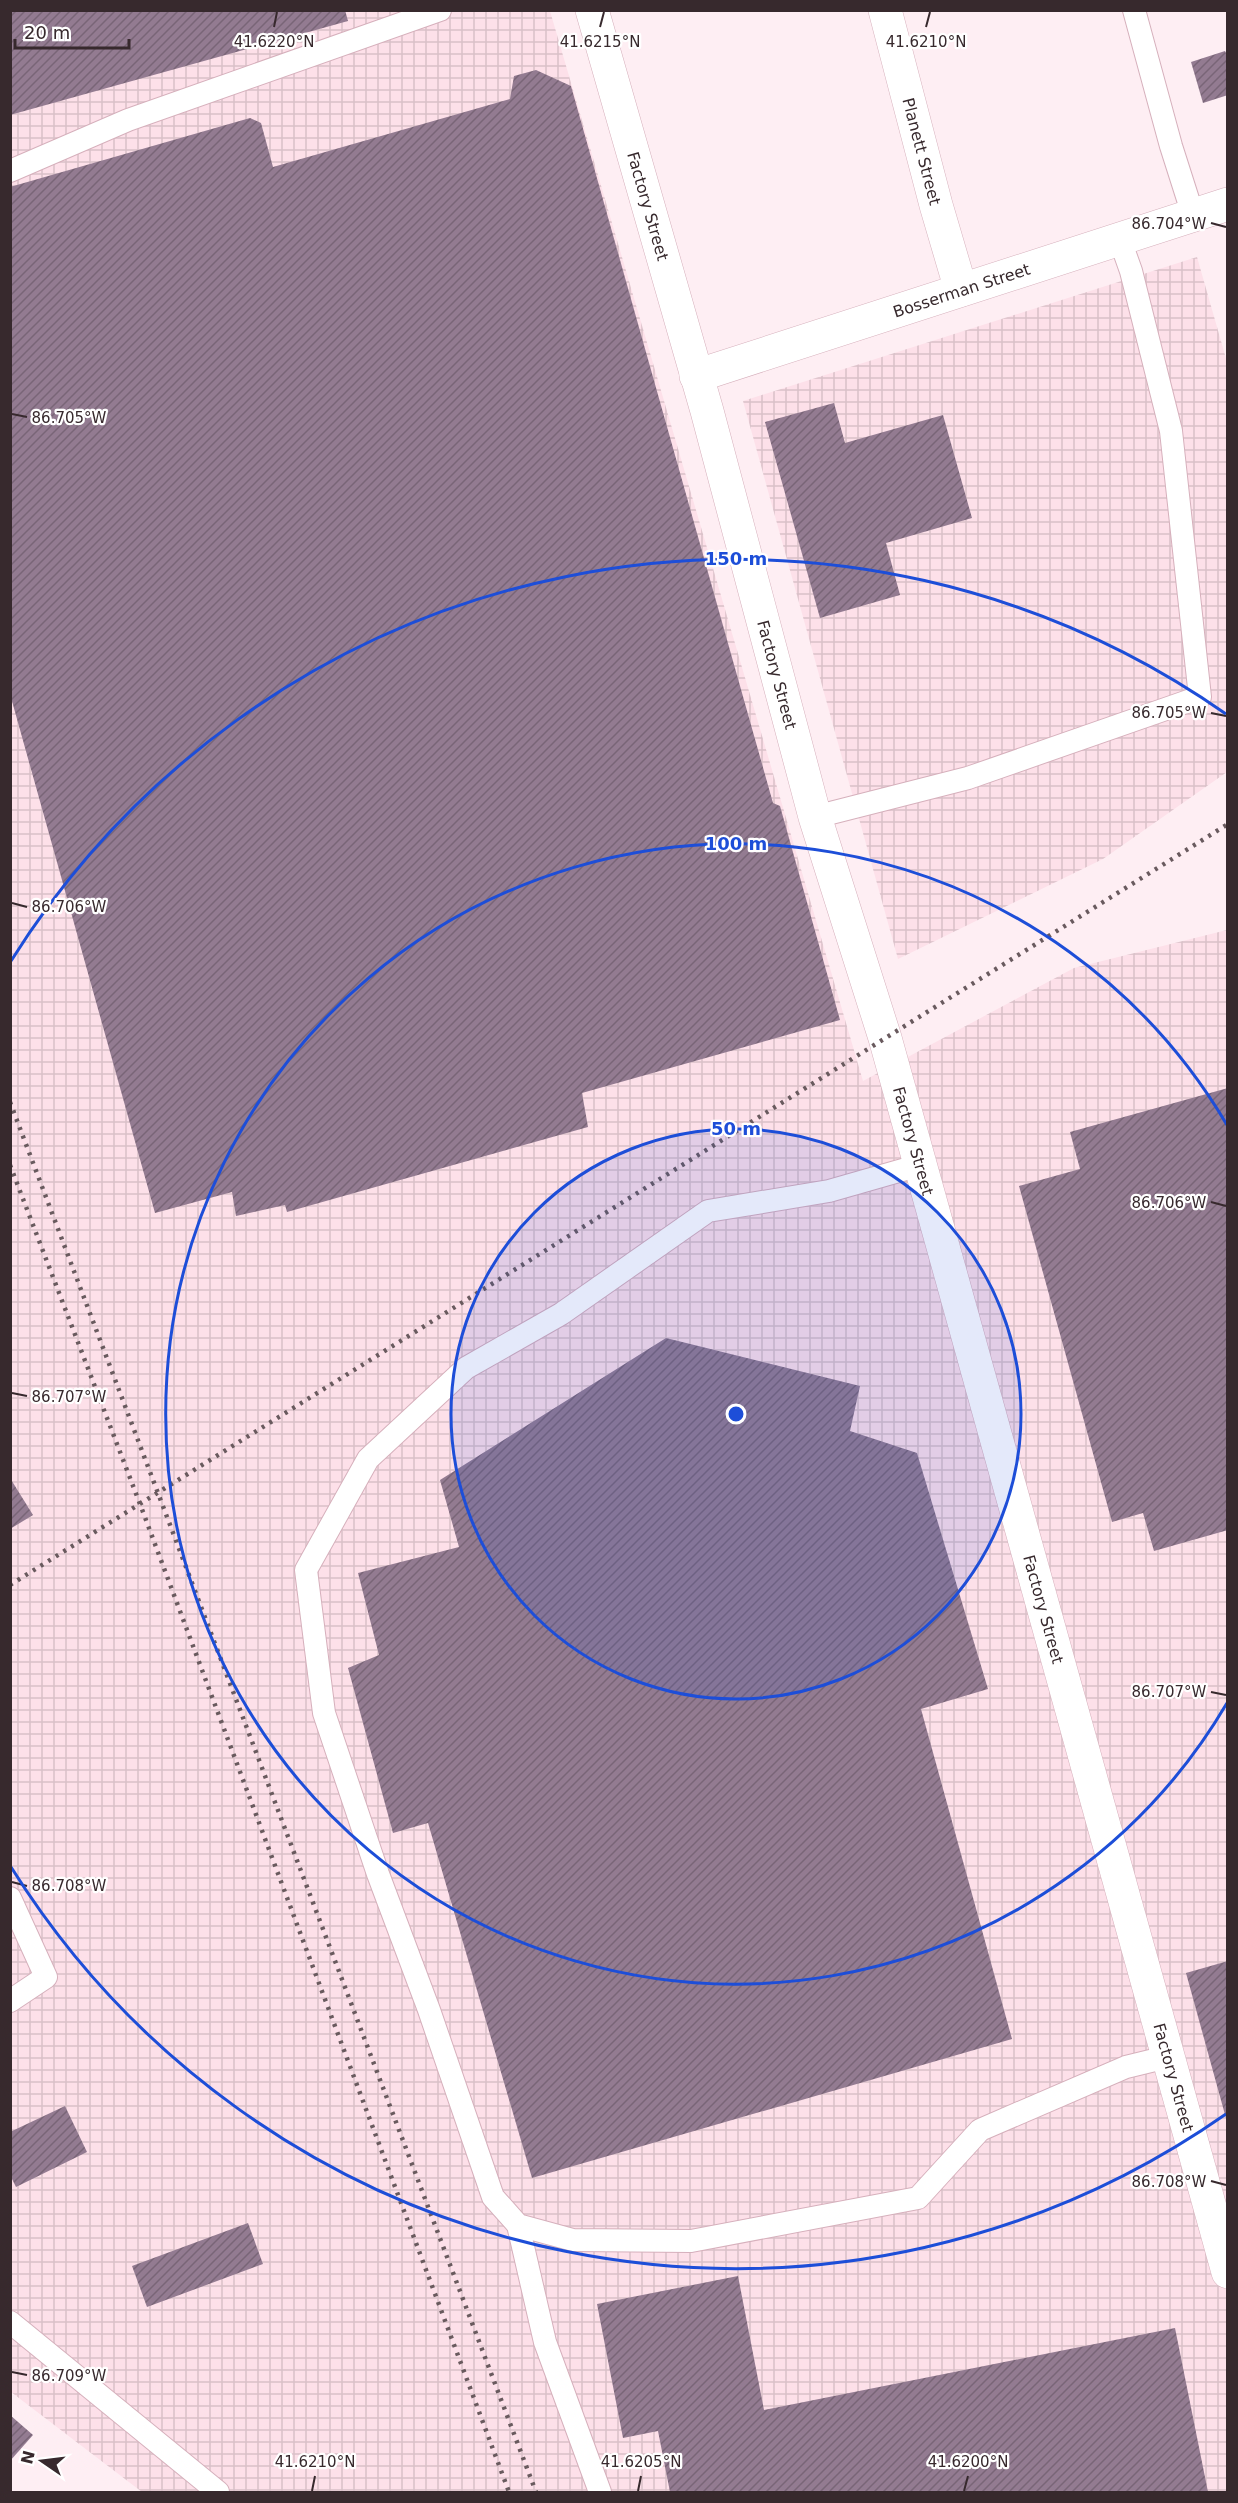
<svg xmlns="http://www.w3.org/2000/svg" width="1238" height="2503" viewBox="0 0 1238 2503" font-family="'DejaVu Sans',sans-serif">
	<style>
		.industrial { fill: url(#industrial-grid) }
		.building { fill: url(#building-hatch) }
		.lines { fill: none; stroke-linecap: round; stroke-linejoin: round }
		.lane-casing { stroke: #d6b0bc; stroke-width: 24 }
		.street-casing { stroke: #d6b0bc; stroke-width: 34 }
		.lane { stroke: #fff; stroke-width: 22 }
		.street { stroke: #fff; stroke-width: 33 }
		.rail { stroke: #695a5e; stroke-width: 4.5; stroke-dasharray: 3 6; stroke-linecap: butt }
		.ticks { fill: none; stroke: #37292d; stroke-width: 2 }
		.ring { fill: none; stroke: #1d4ed8; stroke-width: 3 }
		.labels { text-anchor: middle; dominant-baseline: central; stroke-width: 4.5; stroke-linejoin: round; paint-order: stroke }
		.street-label { font-size: 16px; fill: #37292d; stroke: #fff }
		.ticks-label { font-size: 15px; text-anchor: middle; fill: #37292d; stroke: #fff; stroke-width: 4.5; stroke-linejoin: round; paint-order: stroke }
		.centre { fill: #1d4ed8; stroke: #fff; stroke-width: 3 }
		.ring-label { font-size: 18px; text-anchor: middle; font-weight: bold; fill: #1d4ed8; stroke: #fff; stroke-width: 4.5; stroke-linejoin: round; paint-order: stroke }
	</style>
	<defs>
		<pattern id="industrial-grid" width="8" height="8" patternUnits="userSpaceOnUse" patternTransform="scale(1.5)"><rect width="8" height="8" fill="#fde0e9"/><path d="M0 4h8M4 0v8" fill="none" stroke="#d9c0c8"/></pattern>
		<pattern id="building-hatch" width="6" height="6" patternUnits="userSpaceOnUse" patternTransform="scale(1.5)"><rect width="6" height="6" fill="#937b91"/><path d="M-1 1l2-2M0 6l6-6M5 7l2-2" fill="none" stroke="#796577"/></pattern>
	</defs>
	<rect width="100%" height="100%" fill="#feeef3"/>
	<g class="industrial">
		<polygon points="10,11 550,11 863,1081 1074,968 1227,930 1227,2492 142,2492 11,2392"/>
		<polygon points="1197,257 1227,362 1227,772 1103,859 898,959 743,401"/>
	</g>
	<g class="building">
		<polygon points="10,10 345,10 348,21 10,115"/>
		<polygon points="1225,51 1228,57 1228,95 1203,103 1191,62"/>
		<polygon points="536,70 571,86 773,803 780,806 840,1020 582,1093 588,1127 287,1212 285,1205 236,1216 232,1192 155,1213 10,694 10,187 250,118 261,123 273,167 510,99 514,76"/>
		<polygon points="834,403 845,443 943,415 972,518 886,543 900,595 820,618 765,422"/>
		<polygon points="1228,1088 1228,1530 1154,1551 1143,1513 1112,1522 1019,1186 1080,1169 1070,1132"/>
		<polygon points="666,1338 860,1386 850,1431 917,1453 988,1689 921,1709 1012,2039 532,2178 428,1823 393,1833 348,1668 379,1655 358,1573 459,1547 440,1480"/>
		<polygon points="10,1478 33,1515 10,1529"/>
		<polygon points="1228,1961 1228,2122 1227,2122 1186,1973"/>
		<polygon points="65,2106 87,2152 16,2187 10,2175 10,2132"/>
		<polygon points="248,2223 263,2264 147,2307 132,2266"/>
		<polygon points="738,2276 764,2410 1175,2328 1208,2492 670,2492 658,2431 623,2438 597,2304"/>
		<polygon points="10,2415 33,2435 10,2461"/>
	</g>
	<g class="lines">
		<g class="lane-casing">
			<g id="lane">
				<polyline points="1134,10 1171,146 1193,215"/>
				<polyline points="10,171 128,120 440,10"/>
				<polyline points="815,817 968,778 1200,697 1171,431 1131,271 1120,240"/>
				<polyline points="920,1165 829,1191 708,1211 561,1314 466,1368 368,1459 306,1570 324,1713 378,1874 429,2010 493,2197 518,2225 573,2240 691,2241 918,2198 980,2130 1126,2067 1167,2057"/>
				<polyline points="10,1898 46,1977 10,2001"/>
				<polyline points="518,2225 545,2342 600,2492"/>
				<polyline points="10,2322 218,2492"/>
			</g>
		</g>
		<g class="street-casing">
			<g id="street">
				<path id="s1" d="M592,10L707,411L815,817L885,1038L1228,2272"/>
				<path id="s2" d="M885,10L936,205L961,290"/>
				<path id="s3" d="M696,376L1228,204"/>
			</g>
		</g>
		<use href="#lane" class="lane"/>
		<use href="#street" class="street"/>
		<g class="rail">
			<polyline points="10,1102 536,2492"/>
			<polyline points="10,1165 140,1504 509,2492"/>
			<polyline points="10,1585 1228,824"/>
		</g>
	</g>
	<path class="ticks" d="M274,27L277,12M600,27L604,12M926,27L930,12M1211,223L1226,227M12,414L27,417M1211,713L1226,716M12,903L27,907M1211,1202L1226,1206M12,1393L27,1396M1211,1692L1226,1695M12,1882L27,1886M1211,2181L1226,2185M12,2372L27,2375M312,2491L315,2476M638,2491L641,2476M964,2491L968,2476"/>
	<circle cx="736" cy="1414" r="285" fill="#1d4ed8" fill-opacity=".12"/>
	<g class="ring">
		<circle cx="736" cy="1414" r="285"/>
		<path d="M1227 1703A570 570 0 1 1 1227 1125"/>
		<path d="M1226 2114A855 855 0 0 1 11 1867M11 961A855 855 0 0 1 1226 714"/>
	</g>
	<g class="labels">
		<g class="street-label">
			<text stroke="none"><textPath href="#s2" startOffset="146">Planett Street</textPath></text>
			<text stroke="none"><textPath href="#s1" startOffset="204">Factory Street</textPath></text>
			<text stroke="none"><textPath href="#s3" startOffset="279">Bosserman Street</textPath></text>
			<text stroke="none"><textPath href="#s1" startOffset="690">Factory Street</textPath></text>
			<text stroke="none"><textPath href="#s1" startOffset="1176">Factory Street</textPath></text>
			<text stroke="none"><textPath href="#s1" startOffset="1662">Factory Street</textPath></text>
			<text stroke="none"><textPath href="#s1" startOffset="2148">Factory Street</textPath></text>
		</g>
	</g>
	<g class="ticks-label">
		<text x="274" y="47">41.6220°N</text>
		<text x="600" y="47">41.6215°N</text>
		<text x="926" y="47">41.6210°N</text>
		<text x="1169" y="229">86.704°W</text>
		<text x="69" y="423">86.705°W</text>
		<text x="1169" y="718">86.705°W</text>
		<text x="69" y="912">86.706°W</text>
		<text x="1169" y="1208">86.706°W</text>
		<text x="69" y="1402">86.707°W</text>
		<text x="1169" y="1697">86.707°W</text>
		<text x="69" y="1891">86.708°W</text>
		<text x="1169" y="2187">86.708°W</text>
		<text x="69" y="2381">86.709°W</text>
		<text x="315" y="2467">41.6210°N</text>
		<text x="641" y="2467">41.6205°N</text>
		<text x="968" y="2467">41.6200°N</text>
	</g>
	<circle cx="736" cy="1414" r="9" class="centre"/>
	<g class="ring-label">
		<text x="736" y="565">150 m</text>
		<text x="736" y="850">100 m</text>
		<text x="736" y="1135">50 m</text>
	</g>
	<rect width="1238" height="2503" fill="none" stroke="#37292d" stroke-width="24"/>
	<g transform="translate(42 2461) rotate(284)" stroke="#ffffff" stroke-width="4.5" paint-order="stroke">
	<path d="M0-4.5L10 22L0 15L-10 22Z" fill="#37292d"/>
	<text y="-9" font-size="16" font-weight="bold" text-anchor="middle" fill="#37292d">N</text>
	</g>
	<path d="M15 39v9h114v-9" fill="none" stroke="#37292d" stroke-width="3"/>
	<text x="24" y="39" font-size="18" fill="#37292d" stroke="#ffffff" stroke-width="4.5" paint-order="stroke">20 m</text>
</svg>
